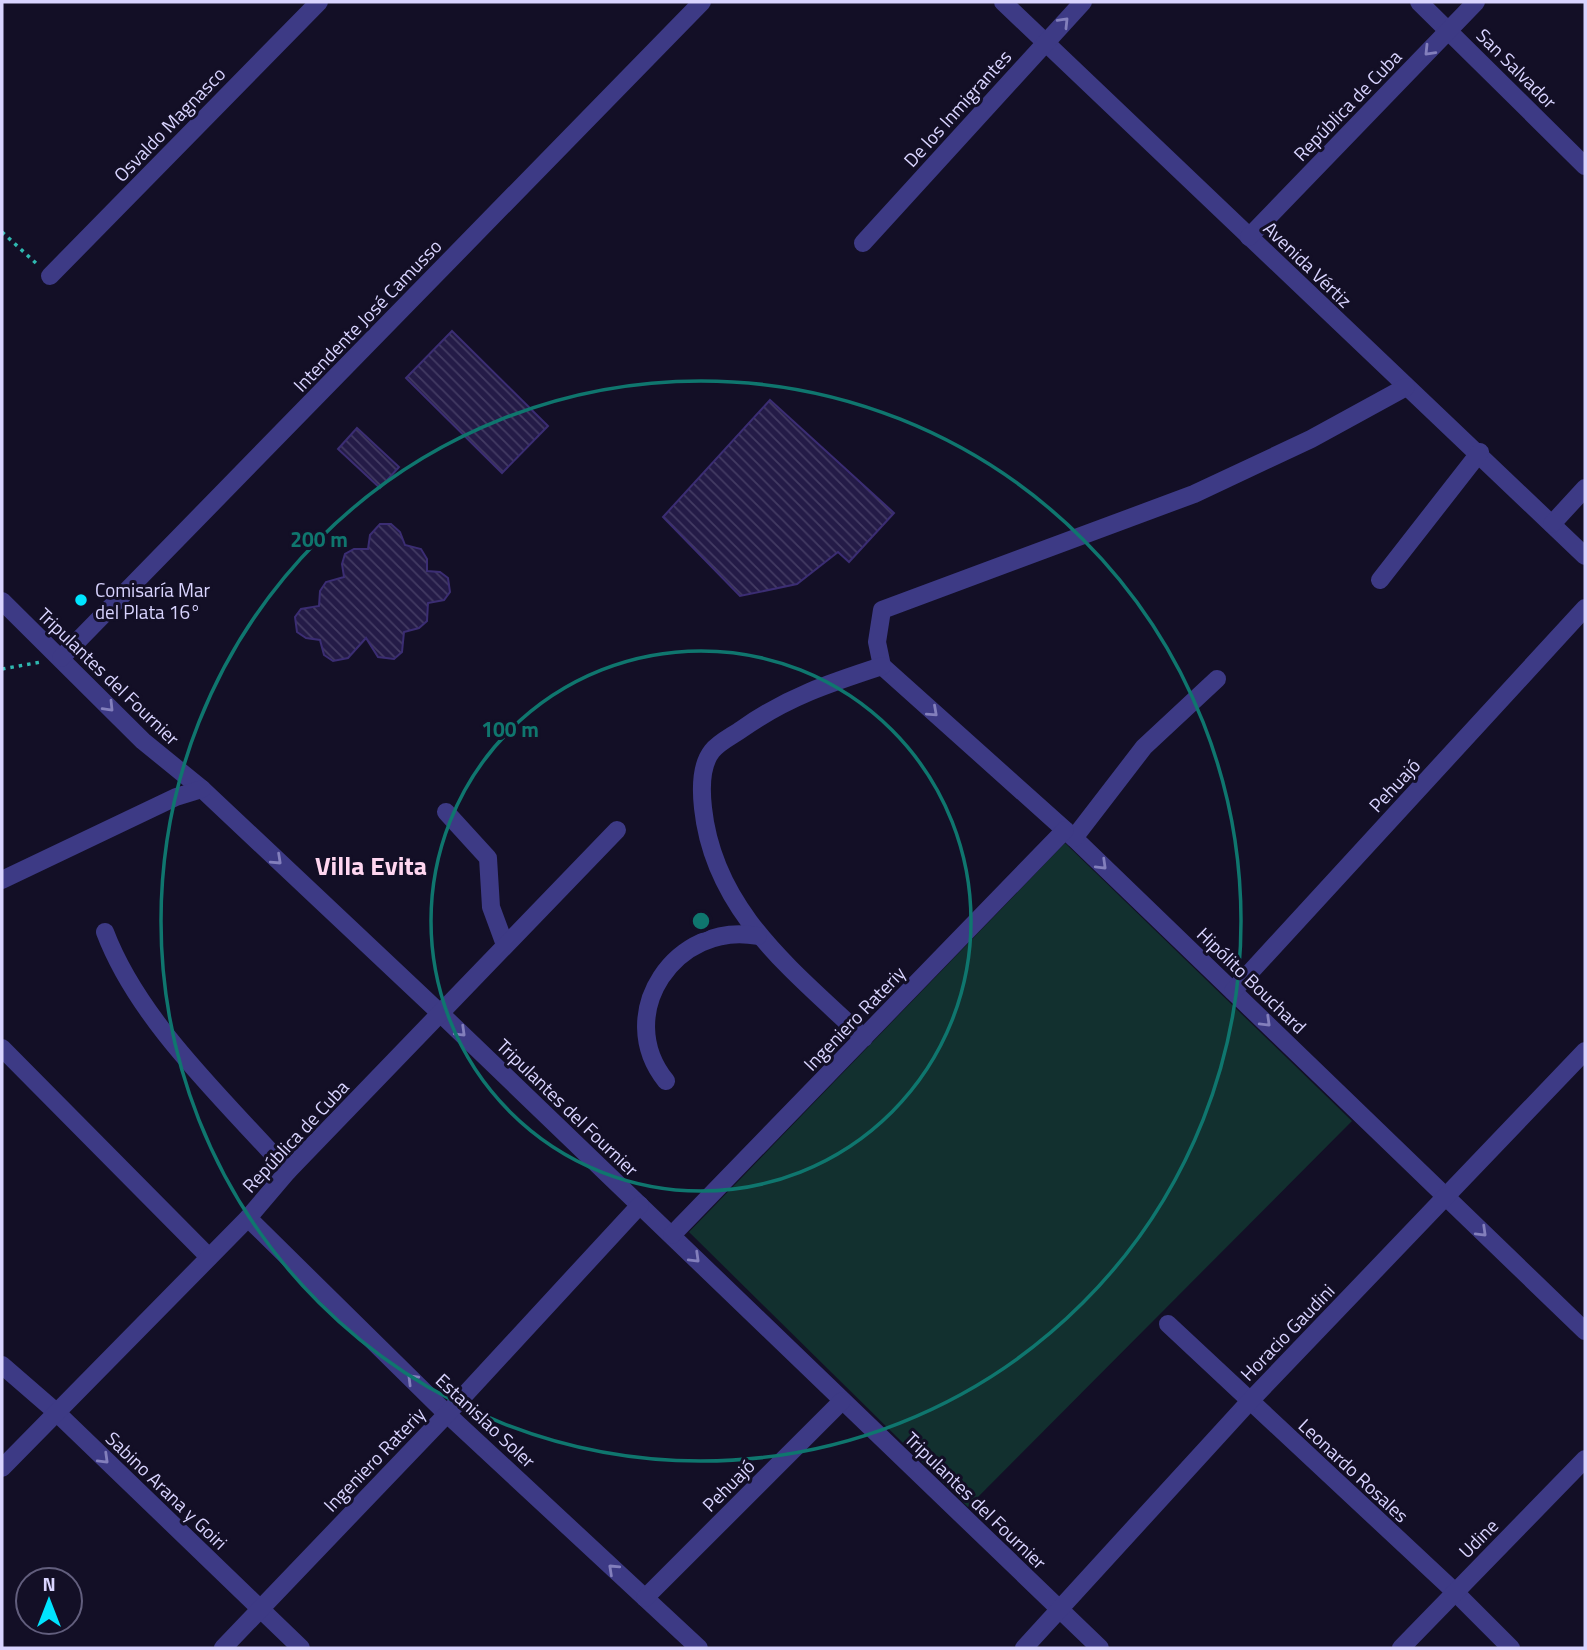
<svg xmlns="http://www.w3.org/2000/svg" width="1587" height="1650" viewBox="0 0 1587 1650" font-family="'Titillium Web',sans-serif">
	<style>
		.park { fill: #12302f }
		.building { fill: url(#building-back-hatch); stroke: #3b2d73; stroke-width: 2 }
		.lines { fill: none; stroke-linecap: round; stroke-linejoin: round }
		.path { stroke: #2fb8b0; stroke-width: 3.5; stroke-dasharray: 3.5 5; stroke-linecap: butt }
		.minor { stroke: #3d3a85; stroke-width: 18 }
		.oneway { stroke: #837fbc }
		.ring { fill: none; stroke: #0f766e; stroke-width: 3.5 }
		.poi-dot { fill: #00e5ff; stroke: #130f26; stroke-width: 2.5 }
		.labels { text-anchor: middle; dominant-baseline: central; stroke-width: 6; stroke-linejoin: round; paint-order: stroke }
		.street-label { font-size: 19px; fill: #d9d4ff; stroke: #130f26 }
		.poi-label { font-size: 19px; fill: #d9d4ff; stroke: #130f26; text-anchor: start }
		.district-label { font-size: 26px; font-weight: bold; fill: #ffd6f0; stroke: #130f26 }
		.centre { fill: #0f766e; stroke: #130f26; stroke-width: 3.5 }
		.ring-label { font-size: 21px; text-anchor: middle; font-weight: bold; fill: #0f766e; stroke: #130f26; stroke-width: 6; stroke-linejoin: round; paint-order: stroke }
	</style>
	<defs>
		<pattern id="building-back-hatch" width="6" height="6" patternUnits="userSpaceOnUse" patternTransform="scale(1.75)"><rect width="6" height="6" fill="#241b47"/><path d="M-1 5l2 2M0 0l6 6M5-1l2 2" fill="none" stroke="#433b63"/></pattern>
	</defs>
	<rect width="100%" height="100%" fill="#130f26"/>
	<polygon class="park" points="1065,843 1352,1121 968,1507 689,1232"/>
	<g class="building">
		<polygon points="452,331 548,426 502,473 406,378"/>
		<polygon points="770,400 894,513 849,562 838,552 797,584 740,596 663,517"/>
		<polygon points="357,428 399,467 380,488 338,449"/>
		<polygon points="380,524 391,524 400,532 405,545 421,549 427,559 427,571 440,572 448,578 450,592 444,600 428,603 427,621 419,628 404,632 402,652 394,659 378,657 366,638 348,658 333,661 324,655 320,640 306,638 297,632 295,617 301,609 319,606 320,591 326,582 344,577 342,564 345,554 354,549 368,549 370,535"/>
	</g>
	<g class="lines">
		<g class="path">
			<polyline points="2,232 38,265"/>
			<polyline points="2,669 41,662"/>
		</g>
		<g class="minor">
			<polyline points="1003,2 1585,556"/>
			<polyline points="1419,2 1585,166"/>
			<polyline points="1249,237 1476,2"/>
			<polyline points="863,243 1083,2"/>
			<polyline points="50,276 319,2"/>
			<polyline points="1552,524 1585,488"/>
			<polyline points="1380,580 1480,452"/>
			<polyline points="2,601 143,741 202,789 440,1013 1100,1648"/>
			<polyline points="61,658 702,2"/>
			<polyline points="882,666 1074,838 1585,1331"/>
			<polyline points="882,666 877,642 882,610 1194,494 1311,439 1406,387"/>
			<polyline points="446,812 488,858 491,907 505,945"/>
			<polyline points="1074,838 1144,747 1217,679"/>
			<polyline points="2,880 176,797 202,789"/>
			<path d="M105,932C139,1022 225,1100 288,1171"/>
			<polyline points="1233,991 1585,608"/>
			<path d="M864,1038C794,971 714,912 703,808C701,790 700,766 712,751C719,742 732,736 742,729C787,697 830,683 882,666"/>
			<polyline points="2,1048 209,1257"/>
			<path d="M666,1081C612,1014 676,920 758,936"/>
			<polyline points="248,1218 447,1414 699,1648"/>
			<polyline points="672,1235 1065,830"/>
			<polyline points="1168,1324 1454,1591 1511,1648"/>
			<polyline points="2,1365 55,1411 301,1648"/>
			<polyline points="2,1468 248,1218 288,1171 617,830"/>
			<polyline points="645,1598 842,1401"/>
			<polyline points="223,1648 447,1414 640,1205"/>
			<polyline points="1024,1648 1249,1402 1585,1051"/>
			<polyline points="1401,1648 1585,1459"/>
		</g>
	</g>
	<defs><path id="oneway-chevron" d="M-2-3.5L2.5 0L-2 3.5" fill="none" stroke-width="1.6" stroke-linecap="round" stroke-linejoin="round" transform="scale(1.75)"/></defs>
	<g class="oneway">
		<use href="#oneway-chevron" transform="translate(1064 22) rotate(-46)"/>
		<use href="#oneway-chevron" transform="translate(1429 51) rotate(134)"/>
		<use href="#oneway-chevron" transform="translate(109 707) rotate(46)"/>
		<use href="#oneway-chevron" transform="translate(933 712) rotate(42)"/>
		<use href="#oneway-chevron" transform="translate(277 860) rotate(43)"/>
		<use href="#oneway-chevron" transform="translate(1102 865) rotate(44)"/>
		<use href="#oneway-chevron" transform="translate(1266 1022) rotate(44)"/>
		<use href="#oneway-chevron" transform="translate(461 1032) rotate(44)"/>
		<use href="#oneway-chevron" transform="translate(1482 1232) rotate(44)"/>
		<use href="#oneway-chevron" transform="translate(695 1258) rotate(44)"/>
		<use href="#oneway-chevron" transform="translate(412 1379) rotate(-135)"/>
		<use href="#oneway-chevron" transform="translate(104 1459) rotate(44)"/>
		<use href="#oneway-chevron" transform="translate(613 1569) rotate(-137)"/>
	</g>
	<g class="ring">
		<circle cx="701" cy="921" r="270"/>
		<circle cx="701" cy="921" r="540"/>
	</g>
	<circle class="poi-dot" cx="81" cy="600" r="7"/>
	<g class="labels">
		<g class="street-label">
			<text transform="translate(1517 68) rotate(45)">San Salvador</text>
			<text transform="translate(1347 105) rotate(-46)">República de Cuba</text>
			<text transform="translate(957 108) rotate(-48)">De los Inmigrantes</text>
			<text transform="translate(169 124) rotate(-46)">Osvaldo Magnasco</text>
			<text transform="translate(1308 264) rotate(44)">Avenida Vértiz</text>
			<text transform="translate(367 315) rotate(-46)">Intendente José Camusso</text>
			<text transform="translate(109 676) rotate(44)">Tripulantes del Fournier</text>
			<text transform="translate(1394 785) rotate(-47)">Pehuajó</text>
			<text transform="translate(1252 980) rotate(44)">Hipólito Bouchard</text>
			<text transform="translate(854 1018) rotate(-46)">Ingeniero Rateriy</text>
			<text transform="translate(568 1107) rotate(44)">Tripulantes del Fournier</text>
			<text transform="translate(295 1136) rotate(-47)">República de Cuba</text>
			<text transform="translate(1287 1332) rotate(-46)">Horacio Gaudini</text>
			<text transform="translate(486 1420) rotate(43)">Estanislao Soler</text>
			<text transform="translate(374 1459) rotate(-46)">Ingeniero Rateriy</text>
			<text transform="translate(1354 1470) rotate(43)">Leonardo Rosales</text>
			<text transform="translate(728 1485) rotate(-45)">Pehuajó</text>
			<text transform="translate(167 1490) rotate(44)">Sabino Arana y Goiri</text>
			<text transform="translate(976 1500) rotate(44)">Tripulantes del Fournier</text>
			<text transform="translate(1478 1538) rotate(-45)">Udine</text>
		</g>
		<g class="poi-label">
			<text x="95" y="589">Comisaría Mar<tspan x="95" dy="22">del Plata 16°</tspan></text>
		</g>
		<g class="district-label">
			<text x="371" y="865">Villa Evita</text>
		</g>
	</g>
	<circle cx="701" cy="921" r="10" class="centre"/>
	<g class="ring-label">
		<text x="319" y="547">200 m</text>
		<text x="510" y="737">100 m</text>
	</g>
	<rect width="1587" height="1650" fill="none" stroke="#d9d4ff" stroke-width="7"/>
	<g transform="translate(49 1601)"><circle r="33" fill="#130f26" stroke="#625e7d" stroke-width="2"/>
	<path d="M0-5L12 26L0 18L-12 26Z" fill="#00e5ff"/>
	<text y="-10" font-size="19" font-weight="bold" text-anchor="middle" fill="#d9d4ff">N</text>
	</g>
</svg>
